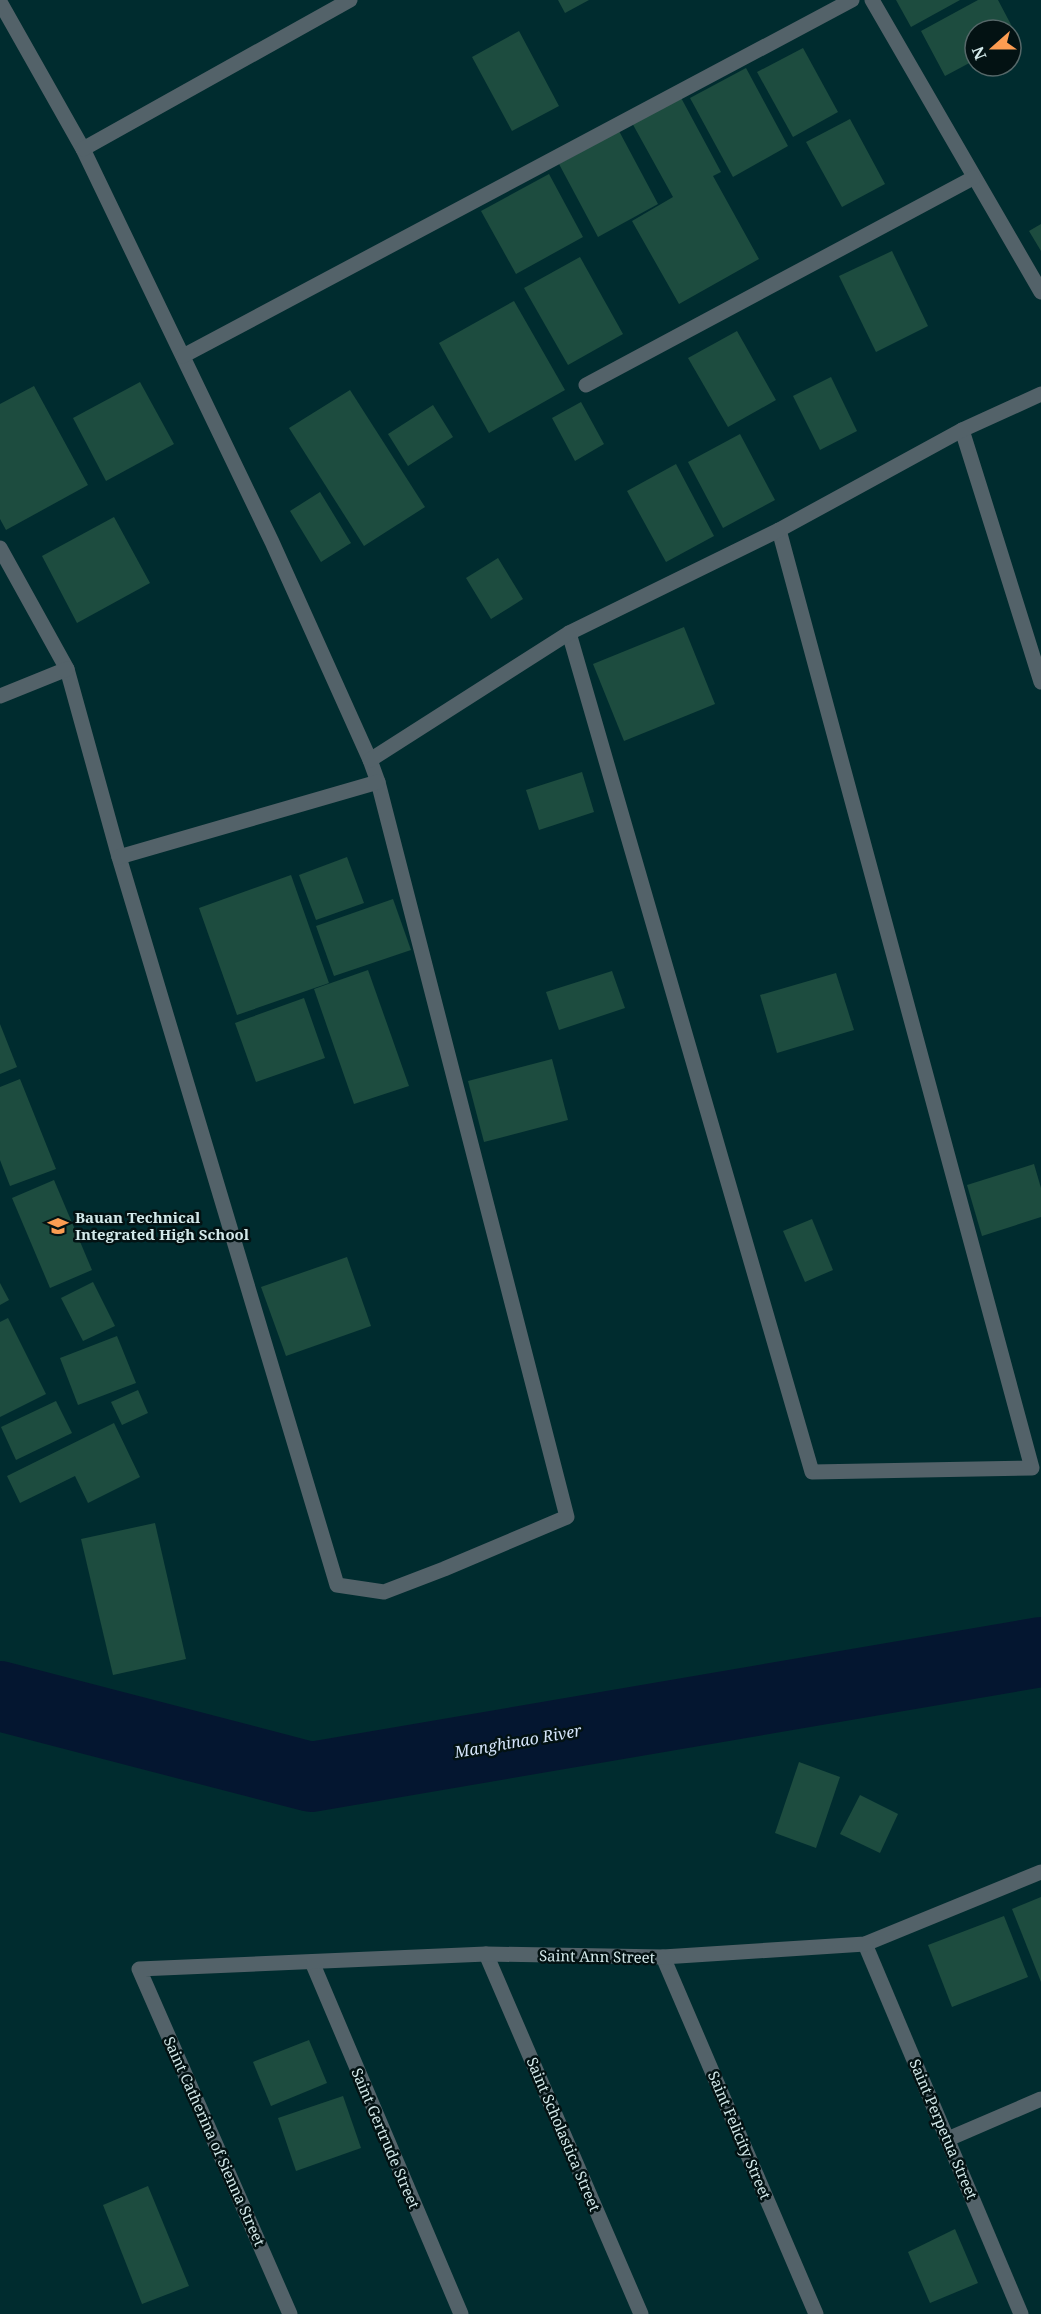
<svg xmlns="http://www.w3.org/2000/svg" width="1041" height="2314" viewBox="0 0 1041 2314" font-family="'Noto Serif',serif">
	<style>
		.lines { fill: none; stroke-linecap: round; stroke-linejoin: round }
		.river { stroke: #041630; stroke-width: 70 }
		.building { fill: #1d4c3f }
		.lane { stroke: #536269; stroke-width: 15 }
		.street { stroke: #536269; stroke-width: 15 }
		.labels { text-anchor: middle; dominant-baseline: central; stroke-width: 5; stroke-linejoin: round; paint-order: stroke }
		.poi-label { font-size: 15px; font-weight: bold; fill: #d3e9ea; stroke: #031213; text-anchor: start }
		.street-label { font-size: 15px; fill: #d3e9ea; stroke: #031213 }
		.water-label { font-size: 16px; font-style: italic; fill: #d4e4fa; stroke: #031213 }
	</style>
	<rect width="100%" height="100%" fill="#002c2f"/>
	<g class="lines">
		<polyline class="river" points="0,1696 311,1777 1041,1652"/>
	</g>
	<g class="building">
		<polygon points="558,0 589,0 565,13"/>
		<polygon points="896,0 960,0 911,27"/>
		<polygon points="978,0 998,0 1017,36 1011,40 1011,30 975,30 975,60 945,76 921,31"/>
		<polygon points="519,31 559,106 512,131 472,57"/>
		<polygon points="803,48 838,112 793,137 757,72"/>
		<polygon points="746,68 788,146 733,177 690,98"/>
		<polygon points="679,94 721,172 713,176 759,259 679,304 632,221 673,197 631,121"/>
		<polygon points="850,119 885,184 842,207 806,142"/>
		<polygon points="619,131 658,204 598,237 559,164"/>
		<polygon points="549,174 583,237 516,274 481,211"/>
		<polygon points="1041,224 1041,251 1029,231"/>
		<polygon points="892,251 928,326 876,352 839,276"/>
		<polygon points="580,257 623,334 568,365 524,288"/>
		<polygon points="514,301 565,390 489,433 439,343"/>
		<polygon points="737,331 776,400 728,427 688,358"/>
		<polygon points="831,377 857,431 820,450 793,396"/>
		<polygon points="140,382 174,444 106,481 73,418"/>
		<polygon points="34,386 88,485 6,530 0,519 0,404"/>
		<polygon points="350,390 425,507 364,546 289,428"/>
		<polygon points="581,402 604,444 575,461 552,418"/>
		<polygon points="433,405 453,437 408,466 388,434"/>
		<polygon points="740,434 775,500 723,528 688,462"/>
		<polygon points="676,464 714,536 666,562 627,491"/>
		<polygon points="320,492 351,543 321,562 290,511"/>
		<polygon points="114,517 150,583 77,623 42,556"/>
		<polygon points="498,558 523,599 491,619 466,578"/>
		<polygon points="684,627 715,704 624,741 593,664"/>
		<polygon points="582,772 594,812 539,830 526,790"/>
		<polygon points="347,857 364,903 316,920 299,875"/>
		<polygon points="291,875 329,983 237,1015 199,908"/>
		<polygon points="393,899 411,950 334,976 316,926"/>
		<polygon points="368,970 409,1086 354,1104 314,989"/>
		<polygon points="612,971 625,1008 559,1030 546,992"/>
		<polygon points="836,973 854,1030 777,1053 760,995"/>
		<polygon points="304,998 325,1058 256,1082 235,1023"/>
		<polygon points="0,1024 17,1067 0,1074"/>
		<polygon points="552,1059 568,1120 484,1142 468,1081"/>
		<polygon points="20,1079 56,1169 10,1186 0,1160 0,1087"/>
		<polygon points="1034,1164 1041,1188 1041,1217 982,1236 967,1185"/>
		<polygon points="54,1180 92,1270 50,1288 12,1198"/>
		<polygon points="812,1219 833,1270 805,1282 783,1231"/>
		<polygon points="347,1257 371,1326 286,1356 261,1287"/>
		<polygon points="93,1282 115,1326 83,1341 61,1298"/>
		<polygon points="0,1283 9,1300 0,1305"/>
		<polygon points="8,1318 46,1394 0,1417 0,1322"/>
		<polygon points="117,1336 136,1383 78,1405 60,1358"/>
		<polygon points="138,1390 148,1413 122,1425 111,1402"/>
		<polygon points="56,1401 72,1433 16,1460 1,1427"/>
		<polygon points="114,1423 140,1477 88,1503 75,1476 20,1503 7,1476"/>
		<polygon points="155,1523 186,1659 113,1675 81,1539"/>
		<polygon points="799,1762 840,1777 816,1848 775,1833"/>
		<polygon points="860,1795 898,1814 880,1853 840,1834"/>
		<polygon points="1041,1897 1041,1982 1012,1909"/>
		<polygon points="1004,1916 1028,1977 952,2007 928,1945"/>
		<polygon points="309,2040 327,2083 271,2106 253,2062"/>
		<polygon points="343,2096 361,2148 296,2171 278,2118"/>
		<polygon points="148,2186 189,2286 142,2304 103,2205"/>
		<polygon points="955,2229 978,2283 930,2303 908,2252"/>
	</g>
	<g class="lines">
		<polyline class="lane" points="962,430 1041,682"/>
		<g class="street">
			<polyline points="872,0 1041,292"/>
			<polyline points="0,2 83,149 272,542 370,760 378,782 567,1517 444,1569 384,1592 337,1585 119,857 67,669 0,548"/>
			<polyline points="83,149 350,0"/>
			<polyline points="183,356 852,0"/>
			<polyline points="586,385 973,178"/>
			<polyline points="569,633 812,1472 1032,1468 779,530"/>
			<polyline points="0,696 67,669"/>
			<polyline points="370,760 569,633 779,530 962,430 1041,394"/>
			<polyline points="119,857 378,782"/>
			<polyline points="865,1944 1021,2314"/>
			<polyline points="486,1954 641,2314"/>
			<polyline points="663,1957 816,2314"/>
			<polyline points="312,1962 461,2314"/>
			<polyline points="948,2139 1041,2099"/>
			<polyline points="290,2314 139,1969 486,1954 663,1957 865,1944 1041,1872"/>
		</g>
	</g>
	<defs>
		<g id="school-bare" transform="scale(1.62)"><path d="M0-5L7-2L0 1L-7-2ZM-4 1L0 2.5L4 1V4Q0 6-4 4Z" fill="#fc9d52" stroke="#031213" stroke-width="2.5" paint-order="stroke"/></g>
	</defs>
	<g fill-rule="evenodd">
		<use href="#school-bare" x="58" y="1226"/>
	</g>
	<g class="labels">
		<g class="poi-label">
			<text x="75" y="1217">Bauan Technical<tspan x="75" dy="17">Integrated High School</tspan></text>
		</g>
		<g class="street-label">
			<text transform="translate(597 1956) rotate(1)">Saint Ann Street</text>
			<text transform="translate(944 2129) rotate(67)">Saint Perpetua Street</text>
			<text transform="translate(564 2134) rotate(67)">Saint Scholastica Street</text>
			<text transform="translate(740 2135) rotate(67)">Saint Felicity Street</text>
			<text transform="translate(386 2138) rotate(67)">Saint Gertrude Street</text>
			<text transform="translate(215 2141) rotate(66)">Saint Catherina of Sienna Street</text>
		</g>
		<g class="water-label">
			<text transform="translate(518 1741) rotate(-10)">Manghinao River</text>
		</g>
	</g>
	<g transform="translate(993 48) rotate(249)"><circle r="28" fill="#031213" stroke="#566869" stroke-width="1.5"/>
	<path d="M0-4.5L10 22L0 15L-10 22Z" fill="#fc9d52"/>
	<text y="-9" font-size="16" font-weight="bold" text-anchor="middle" fill="#d3e9ea">N</text>
	</g>
</svg>
